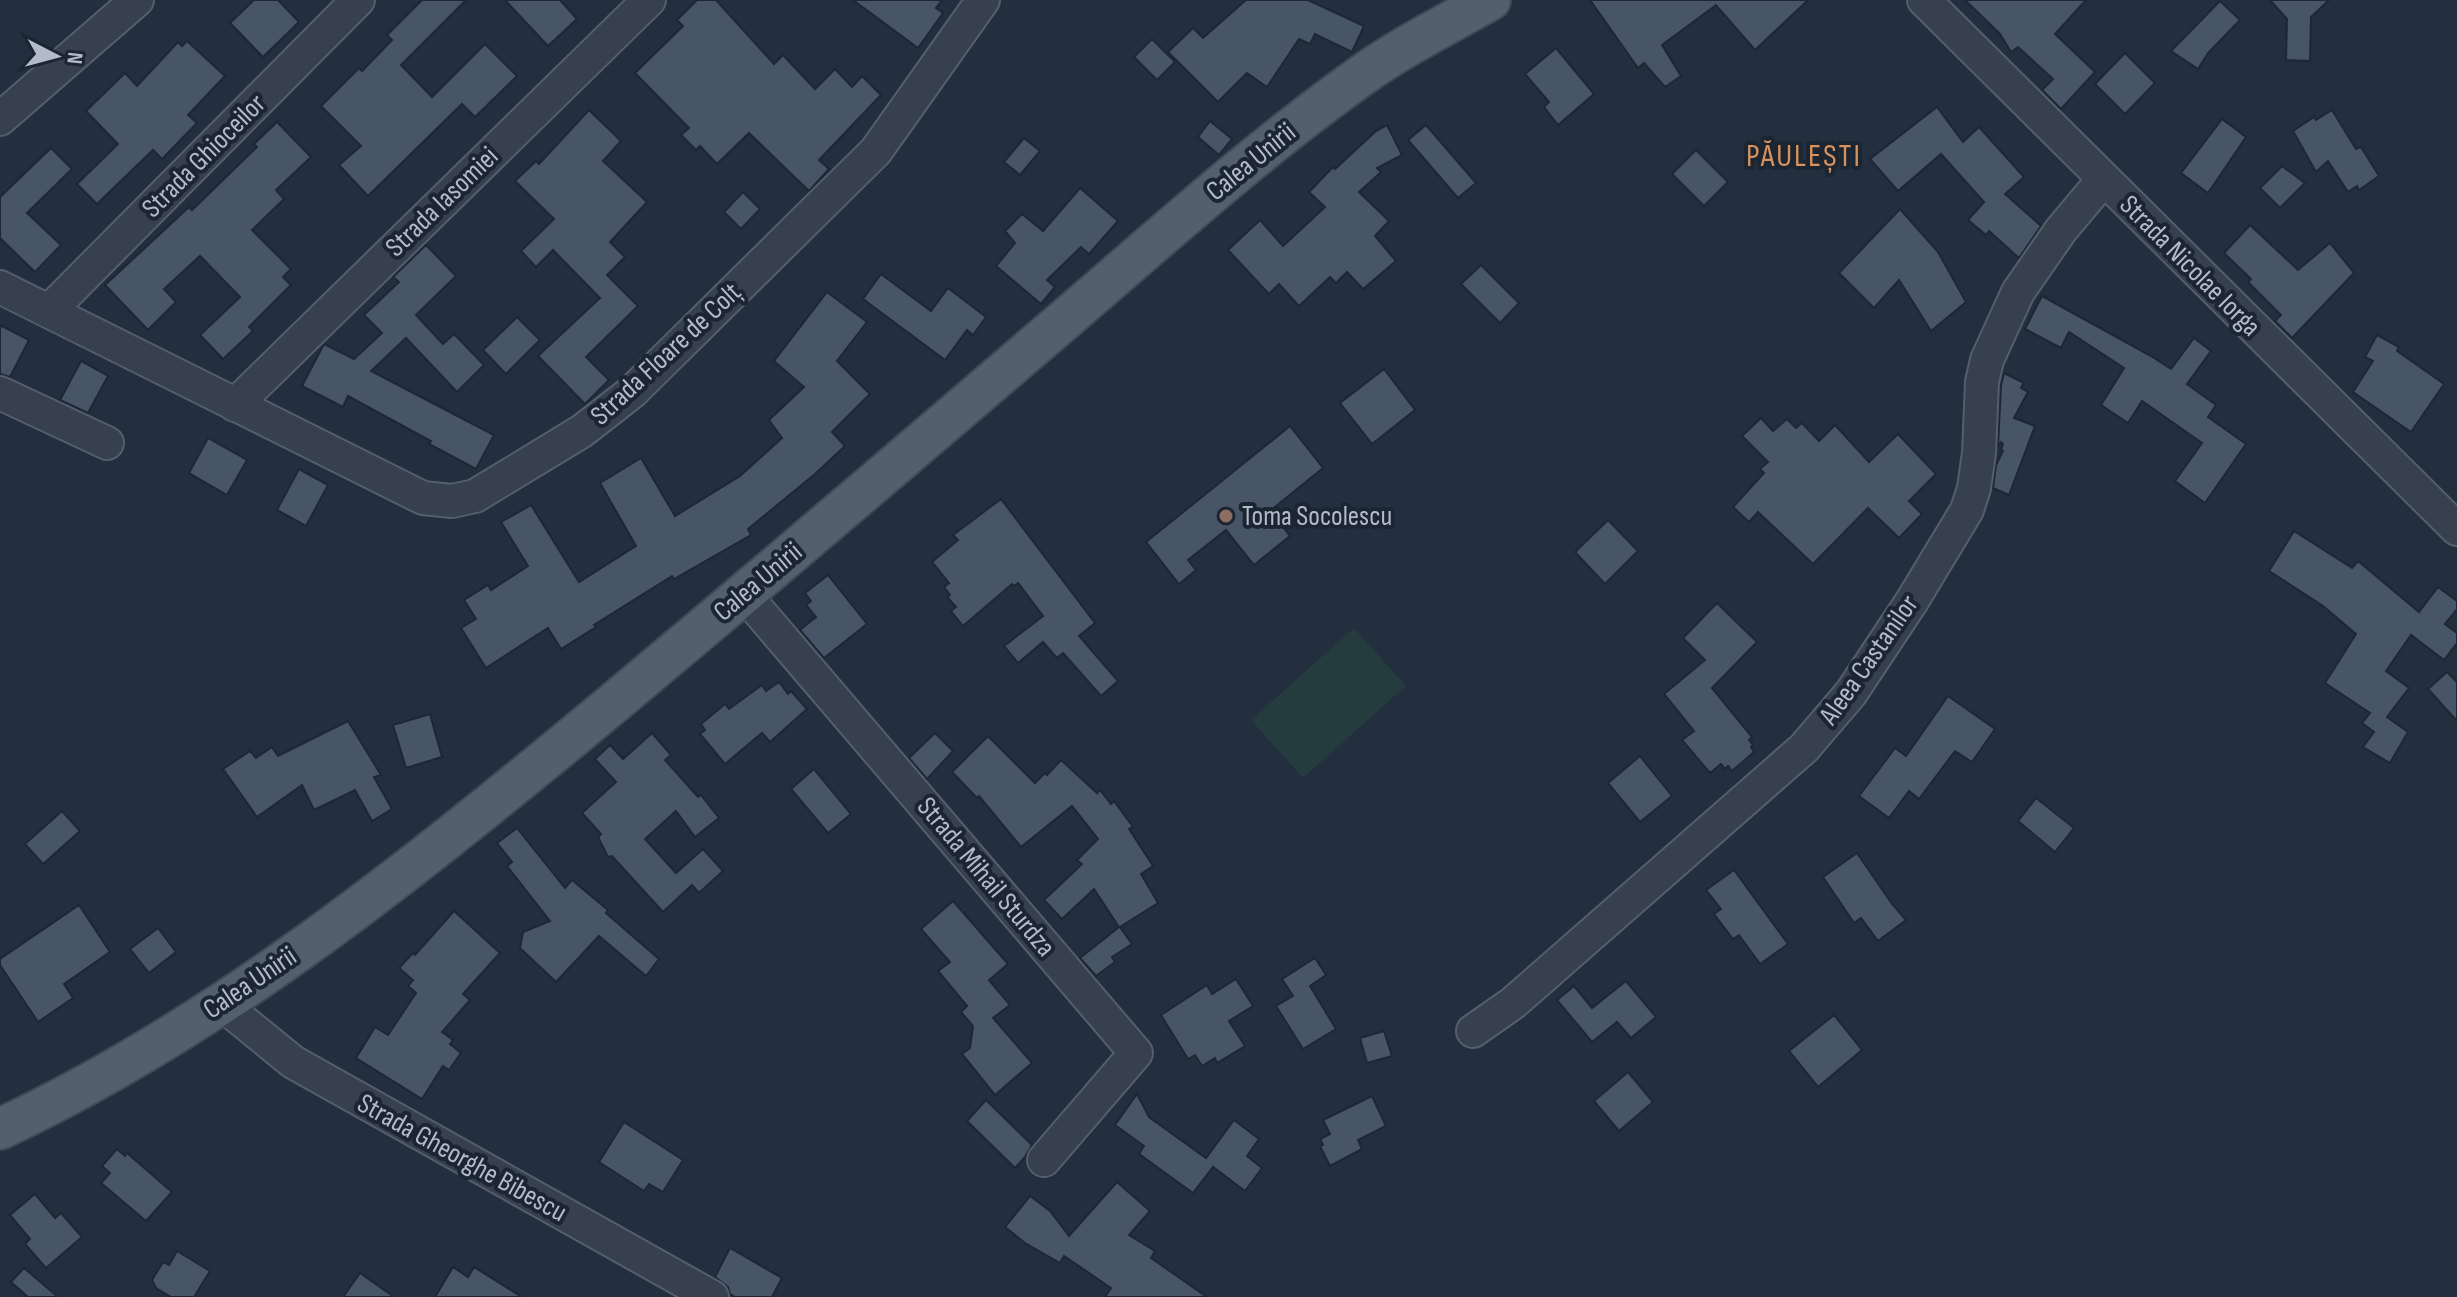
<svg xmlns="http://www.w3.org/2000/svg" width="2457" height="1297" viewBox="0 0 2457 1297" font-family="'Sofia Sans Condensed',sans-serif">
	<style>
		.green { fill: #253c3f }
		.building { fill: #485567; stroke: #1e2734; stroke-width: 2 }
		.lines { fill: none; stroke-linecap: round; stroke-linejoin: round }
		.minor-casing { stroke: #555e6b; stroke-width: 36 }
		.major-casing { stroke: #404956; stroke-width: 44 }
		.minor { stroke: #37404e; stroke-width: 32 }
		.major { stroke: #545f6e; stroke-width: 40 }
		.education-dot { fill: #8d6e63; stroke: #1c2532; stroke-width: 3 }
		.labels { text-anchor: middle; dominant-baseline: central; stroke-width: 8; stroke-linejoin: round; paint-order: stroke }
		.street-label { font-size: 28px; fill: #b2bbc9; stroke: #1c2532 }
		.poi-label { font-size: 28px; fill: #b2bbc9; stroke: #1c2532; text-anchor: start }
		.quarter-label { font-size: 32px; letter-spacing: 2px; fill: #d8925e; stroke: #1c2532 }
	</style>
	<rect width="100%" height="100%" fill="#232e3e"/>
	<polygon class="green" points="1354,628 1406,686 1303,778 1251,720"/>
	<g class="building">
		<polygon points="254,0 278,0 299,22 263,57 230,23"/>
		<polygon points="422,0 466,0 401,65 432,97 485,44 517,76 475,117 462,104 368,196 339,165 361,146 321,106 359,68 362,71 392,40 387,35"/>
		<polygon points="505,0 560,0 577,19 548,46"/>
		<polygon points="697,0 716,0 774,64 783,55 815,89 835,69 852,87 862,76 881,95 819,160 829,169 809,191 749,133 717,164 700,146 696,150 681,135 689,128 635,73 683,26 677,20"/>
		<polygon points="853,0 942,0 936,8 943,13 918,48"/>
		<polygon points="1246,0 1308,0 1364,26 1352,52 1315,34 1310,44 1299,39 1267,87 1247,73 1218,102 1168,52 1193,28 1203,38"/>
		<polygon points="1590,0 1808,0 1755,50 1716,5 1662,45 1681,76 1665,87 1644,63 1638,68"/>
		<polygon points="1965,0 2086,0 2055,34 2095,72 2061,109 2042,90 2053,79 2018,47 2011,52 2000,34"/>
		<polygon points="2270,0 2329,0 2311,17 2310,61 2286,60 2287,19"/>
		<polygon points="2220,1 2240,20 2208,53 2198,69 2171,51"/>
		<polygon points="1152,39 1175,62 1157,80 1134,57"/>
		<polygon points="187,41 225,76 188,115 197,123 162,159 153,150 97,204 77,184 118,144 86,111 125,73 137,86 178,42 182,46"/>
		<polygon points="1556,48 1594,94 1558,125 1544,107 1549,102 1525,74"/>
		<polygon points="2125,53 2155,83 2125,114 2095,84"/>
		<polygon points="1937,107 1963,142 1979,127 2024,177 2005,194 2041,226 2019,258 1989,231 1986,235 1968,220 1984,202 1941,154 1898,191 1870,159"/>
		<polygon points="589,110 621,141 603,161 647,202 610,242 625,257 607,275 638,306 586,357 609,380 585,404 538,356 600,298 553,250 536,267 521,251 554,219 515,181 536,161 539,164"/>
		<polygon points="2332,110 2356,149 2361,147 2379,176 2359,190 2357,186 2348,192 2328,161 2316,172 2293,131 2314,117 2316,120"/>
		<polygon points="2222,119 2246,137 2208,193 2181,173"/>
		<polygon points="1210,121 1232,139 1219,155 1198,137"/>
		<polygon points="277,122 311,157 276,190 284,199 252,230 291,269 283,277 291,285 249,327 253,331 223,359 200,335 240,297 200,256 164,289 176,302 148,330 105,285 189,207 192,210 257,147 254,144"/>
		<polygon points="1387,125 1402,155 1377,168 1381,172 1359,192 1389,221 1375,236 1396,261 1363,289 1347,272 1336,283 1330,277 1299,306 1279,284 1269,294 1228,250 1260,220 1283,246 1325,207 1309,192 1333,167 1335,169 1376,131"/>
		<polygon points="1426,125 1476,183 1458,198 1408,140"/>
		<polygon points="1024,138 1040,151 1020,175 1004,162"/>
		<polygon points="51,148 72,169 27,213 61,245 35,272 0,238 0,197"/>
		<polygon points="1696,150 1728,182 1704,206 1672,174"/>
		<polygon points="2282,166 2305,183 2280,208 2260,188"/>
		<polygon points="1080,188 1118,221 1089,254 1081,247 1047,280 1055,287 1041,304 996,266 1015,243 1005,231 1022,214 1043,231"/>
		<polygon points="743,192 760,209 741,229 724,212"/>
		<polygon points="1900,209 1938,252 1966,302 1931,331 1899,280 1874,308 1839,273"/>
		<polygon points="2250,225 2298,270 2330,243 2354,273 2292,338 2275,321 2281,315 2248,282 2251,279 2224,253"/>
		<polygon points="426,245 456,276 416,315 443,344 454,334 484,365 457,392 406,338 371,371 494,435 476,469 429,444 431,441 348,396 343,407 302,386 324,344 354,359 382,333 364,315 399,282 393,277"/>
		<polygon points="1481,265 1519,303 1500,323 1461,284"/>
		<polygon points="881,274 931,311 948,288 986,317 973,335 967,330 945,360 863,299"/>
		<polygon points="827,292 867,322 837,361 870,394 832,432 845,446 815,474 748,529 751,535 674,579 672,576 594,625 596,627 561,649 548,628 486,668 461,628 476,619 464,600 488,585 491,590 528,566 501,522 531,505 579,582 636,546 600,483 641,458 675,516 740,476 782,438 769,420 804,387 774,361"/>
		<polygon points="2042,296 2151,356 2171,369 2194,338 2211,351 2187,384 2216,405 2208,417 2246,444 2205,503 2175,481 2202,443 2142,401 2128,423 2101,405 2124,368 2069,332 2061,348 2025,329"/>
		<polygon points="517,317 540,340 506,374 483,350"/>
		<polygon points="0,325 29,340 10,377 0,374"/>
		<polygon points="2377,335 2399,347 2397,351 2444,384 2411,432 2353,392 2373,361 2365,357"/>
		<polygon points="81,361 108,376 88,413 60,400"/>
		<polygon points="1384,369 1415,410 1372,444 1340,403"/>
		<polygon points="2004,373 2024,383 2021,388 2028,392 2014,418 2035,426 2009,495 1993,488 1996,465 2003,451 2001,450 2003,444 2001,442 1998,447 2001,385"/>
		<polygon points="1761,418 1773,431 1787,419 1796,428 1802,423 1819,441 1835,425 1869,462 1898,434 1936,474 1909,501 1922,514 1899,538 1868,508 1813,564 1758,512 1749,522 1733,507 1764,473 1760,469 1768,462 1742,436"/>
		<polygon points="1290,426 1323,468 1270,511 1290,536 1254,565 1226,530 1188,560 1196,570 1179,584 1146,542"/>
		<polygon points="208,438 247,460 227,495 189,473"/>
		<polygon points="299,469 328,485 306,526 277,510"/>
		<polygon points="1001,499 1095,623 1079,636 1118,681 1101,696 1063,653 1057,658 1043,642 1018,663 1004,646 1043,616 1018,583 1014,586 1012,584 963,626 951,611 956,607 947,597 950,595 944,587 949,583 932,562 958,540 953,535"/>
		<polygon points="1608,520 1638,551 1605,584 1575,552"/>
		<polygon points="2294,531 2352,568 2358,561 2419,612 2438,587 2457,601 2457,609 2445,624 2457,633 2457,643 2444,660 2411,635 2386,671 2409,688 2387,717 2408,732 2390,763 2363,747 2374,732 2362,723 2370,713 2325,683 2356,634 2323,606 2269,571"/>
		<polygon points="828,575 867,624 824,658 800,630 816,617 806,605 811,601 805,593"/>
		<polygon points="1717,603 1757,642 1712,688 1752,737 1749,740 1753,745 1751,747 1754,752 1732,771 1728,766 1725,769 1721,764 1710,773 1682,740 1694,731 1664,694 1705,660 1683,638"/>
		<polygon points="2447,672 2457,682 2457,721 2428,689"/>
		<polygon points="779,682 788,694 791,691 807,709 770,742 762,733 725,764 700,734 705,730 701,724 725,704 729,709 762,685 766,691"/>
		<polygon points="1948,696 1995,729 1972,762 1955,751 1919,799 1909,791 1889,818 1859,796 1895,748 1906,756"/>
		<polygon points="430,714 442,757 406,768 393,725"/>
		<polygon points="348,721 381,775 374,777 392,809 372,821 355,790 314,810 302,785 257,817 223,769 250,751 256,758 272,747 278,756"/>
		<polygon points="652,733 671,755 665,760 698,797 701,795 719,818 695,837 676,811 645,839 676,873 703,849 723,871 699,893 692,885 663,912 612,856 608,857 598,837 601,834 582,813 616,782 595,759 610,745 623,759"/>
		<polygon points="935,733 953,751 927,779 909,758"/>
		<polygon points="988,736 1035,783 1045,773 1047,775 1061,760 1097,793 1100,790 1111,804 1114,801 1133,827 1129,829 1153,866 1141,874 1158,903 1120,927 1132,944 1112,957 1115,962 1096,976 1080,958 1119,927 1094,889 1062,919 1044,900 1082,864 1077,860 1098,839 1072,806 1021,847 979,796 977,798 952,772"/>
		<polygon points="1640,756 1672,796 1640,822 1608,783"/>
		<polygon points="814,769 851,814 828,833 791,789"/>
		<polygon points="2036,798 2074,828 2055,852 2018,821"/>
		<polygon points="62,811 80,831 43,864 25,844"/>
		<polygon points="517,828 565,888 572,880 608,910 606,913 659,959 646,976 599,936 556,982 520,948 523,932 550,921 507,866 512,862 497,843"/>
		<polygon points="1857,853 1892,904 1906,920 1878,941 1861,918 1854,923 1823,877"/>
		<polygon points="1734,870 1788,944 1760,964 1739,935 1733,939 1714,914 1721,909 1706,890"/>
		<polygon points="953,901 1008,964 989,980 1010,1005 993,1018 1032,1063 995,1095 962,1054 970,1048 973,1026 961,1012 967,1006 938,971 950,962 921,929"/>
		<polygon points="79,905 110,952 64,984 73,998 38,1022 0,965 0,959"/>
		<polygon points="454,911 500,953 463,994 470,1000 442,1032 453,1040 450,1044 461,1053 449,1070 443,1066 422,1099 356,1058 375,1027 388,1035 416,993 408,986 413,980 399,968 413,953 415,955"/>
		<polygon points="158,928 176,952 149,973 130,949"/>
		<polygon points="1315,958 1326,975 1310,986 1336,1029 1303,1049 1276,1006 1293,996 1282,979"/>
		<polygon points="1236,979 1253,1006 1229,1021 1245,1046 1217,1063 1215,1058 1202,1066 1195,1055 1188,1059 1161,1015 1207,985 1212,994"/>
		<polygon points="1626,981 1656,1017 1631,1038 1617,1022 1592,1042 1557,1000 1574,986 1592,1008"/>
		<polygon points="1834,1015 1862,1050 1818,1087 1789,1051"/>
		<polygon points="1384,1031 1392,1056 1367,1063 1360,1038"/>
		<polygon points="1628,1072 1653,1102 1619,1131 1594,1101"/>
		<polygon points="1137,1094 1149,1117 1206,1158 1234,1120 1259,1139 1247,1156 1262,1168 1245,1191 1213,1167 1193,1193 1139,1154 1144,1146 1115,1125"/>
		<polygon points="1372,1096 1386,1126 1358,1140 1362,1149 1330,1166 1320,1146 1323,1145 1320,1139 1330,1134 1323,1120"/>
		<polygon points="986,1100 1032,1145 1025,1157 1015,1168 967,1121"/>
		<polygon points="624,1122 683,1160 663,1192 649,1184 644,1191 599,1162"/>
		<polygon points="117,1149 125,1156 127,1153 172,1192 146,1221 101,1183 110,1173 102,1166"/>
		<polygon points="1117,1182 1150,1211 1129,1235 1155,1251 1151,1258 1207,1297 1105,1297 1111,1288 1064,1256 1060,1263 1025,1243 1005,1227 1030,1196 1050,1211 1069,1236"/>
		<polygon points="35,1194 55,1218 61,1213 82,1237 46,1268 25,1244 30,1239 10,1215"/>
		<polygon points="730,1248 782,1278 772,1297 735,1297 730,1294 728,1287 715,1277"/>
		<polygon points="177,1251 210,1271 194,1297 171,1297 156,1288 152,1280 163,1262 169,1265"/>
		<polygon points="453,1267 468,1277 474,1267 522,1297 435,1297"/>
		<polygon points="24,1268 58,1297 28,1297 11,1282"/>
		<polygon points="360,1273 394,1297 343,1297"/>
	</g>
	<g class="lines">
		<g class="minor-casing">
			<g id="minor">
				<polyline points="1924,0 2457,529"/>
				<polyline points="0,119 137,0"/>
				<polyline points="0,287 423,498 452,501 475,496 582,431 632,392 876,151 983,0"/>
				<polyline points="49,311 358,0"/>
				<polyline points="0,393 107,443"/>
				<polyline points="235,405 649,0"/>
				<polyline points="745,595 1136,1053 1044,1160"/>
				<polyline points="222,1004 293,1062 712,1297"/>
				<polyline points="1473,1031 1513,1003 1804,748 1851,693 1912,601 1967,510 1974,488 1979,453 1982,382 1987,360 2018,292 2061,230 2103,180"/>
			</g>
		</g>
		<g class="major-casing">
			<path id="major" d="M0,1129C211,1030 395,883 574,736C731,606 886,473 1041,340C1148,249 1253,152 1368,71C1406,44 1450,23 1490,0"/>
		</g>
		<use href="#minor" class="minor"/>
		<use href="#major" class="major"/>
	</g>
	<circle class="education-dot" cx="1226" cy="516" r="8"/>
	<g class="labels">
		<g class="street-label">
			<text transform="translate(204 156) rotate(-45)">Strada Ghioceilor</text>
			<text transform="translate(1251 162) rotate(-39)">Calea Unirii</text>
			<text transform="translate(442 202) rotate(-44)">Strada Iasomiei</text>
			<text transform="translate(2190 266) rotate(45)">Strada Nicolae Iorga</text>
			<text transform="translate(666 354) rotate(-43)">Strada Floare de Colț</text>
			<text transform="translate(758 582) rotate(-40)">Calea Unirii</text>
			<text transform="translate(1869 660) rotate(-55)">Aleea Castanilor</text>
			<text transform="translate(986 877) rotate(50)">Strada Mihail Sturdza</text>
			<text transform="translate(250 983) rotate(-34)">Calea Unirii</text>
			<text transform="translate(462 1158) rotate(29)">Strada Gheorghe Bibescu</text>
		</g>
		<g class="poi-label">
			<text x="1242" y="516">Toma Socolescu</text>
		</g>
		<g class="quarter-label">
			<text x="1804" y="156">PĂULEȘTI</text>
		</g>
	</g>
	<g transform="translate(56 56) rotate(96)" stroke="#1c2532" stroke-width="6" paint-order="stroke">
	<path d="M0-6L14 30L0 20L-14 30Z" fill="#b2bbc9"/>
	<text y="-12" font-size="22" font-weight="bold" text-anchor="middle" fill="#b2bbc9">N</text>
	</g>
</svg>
